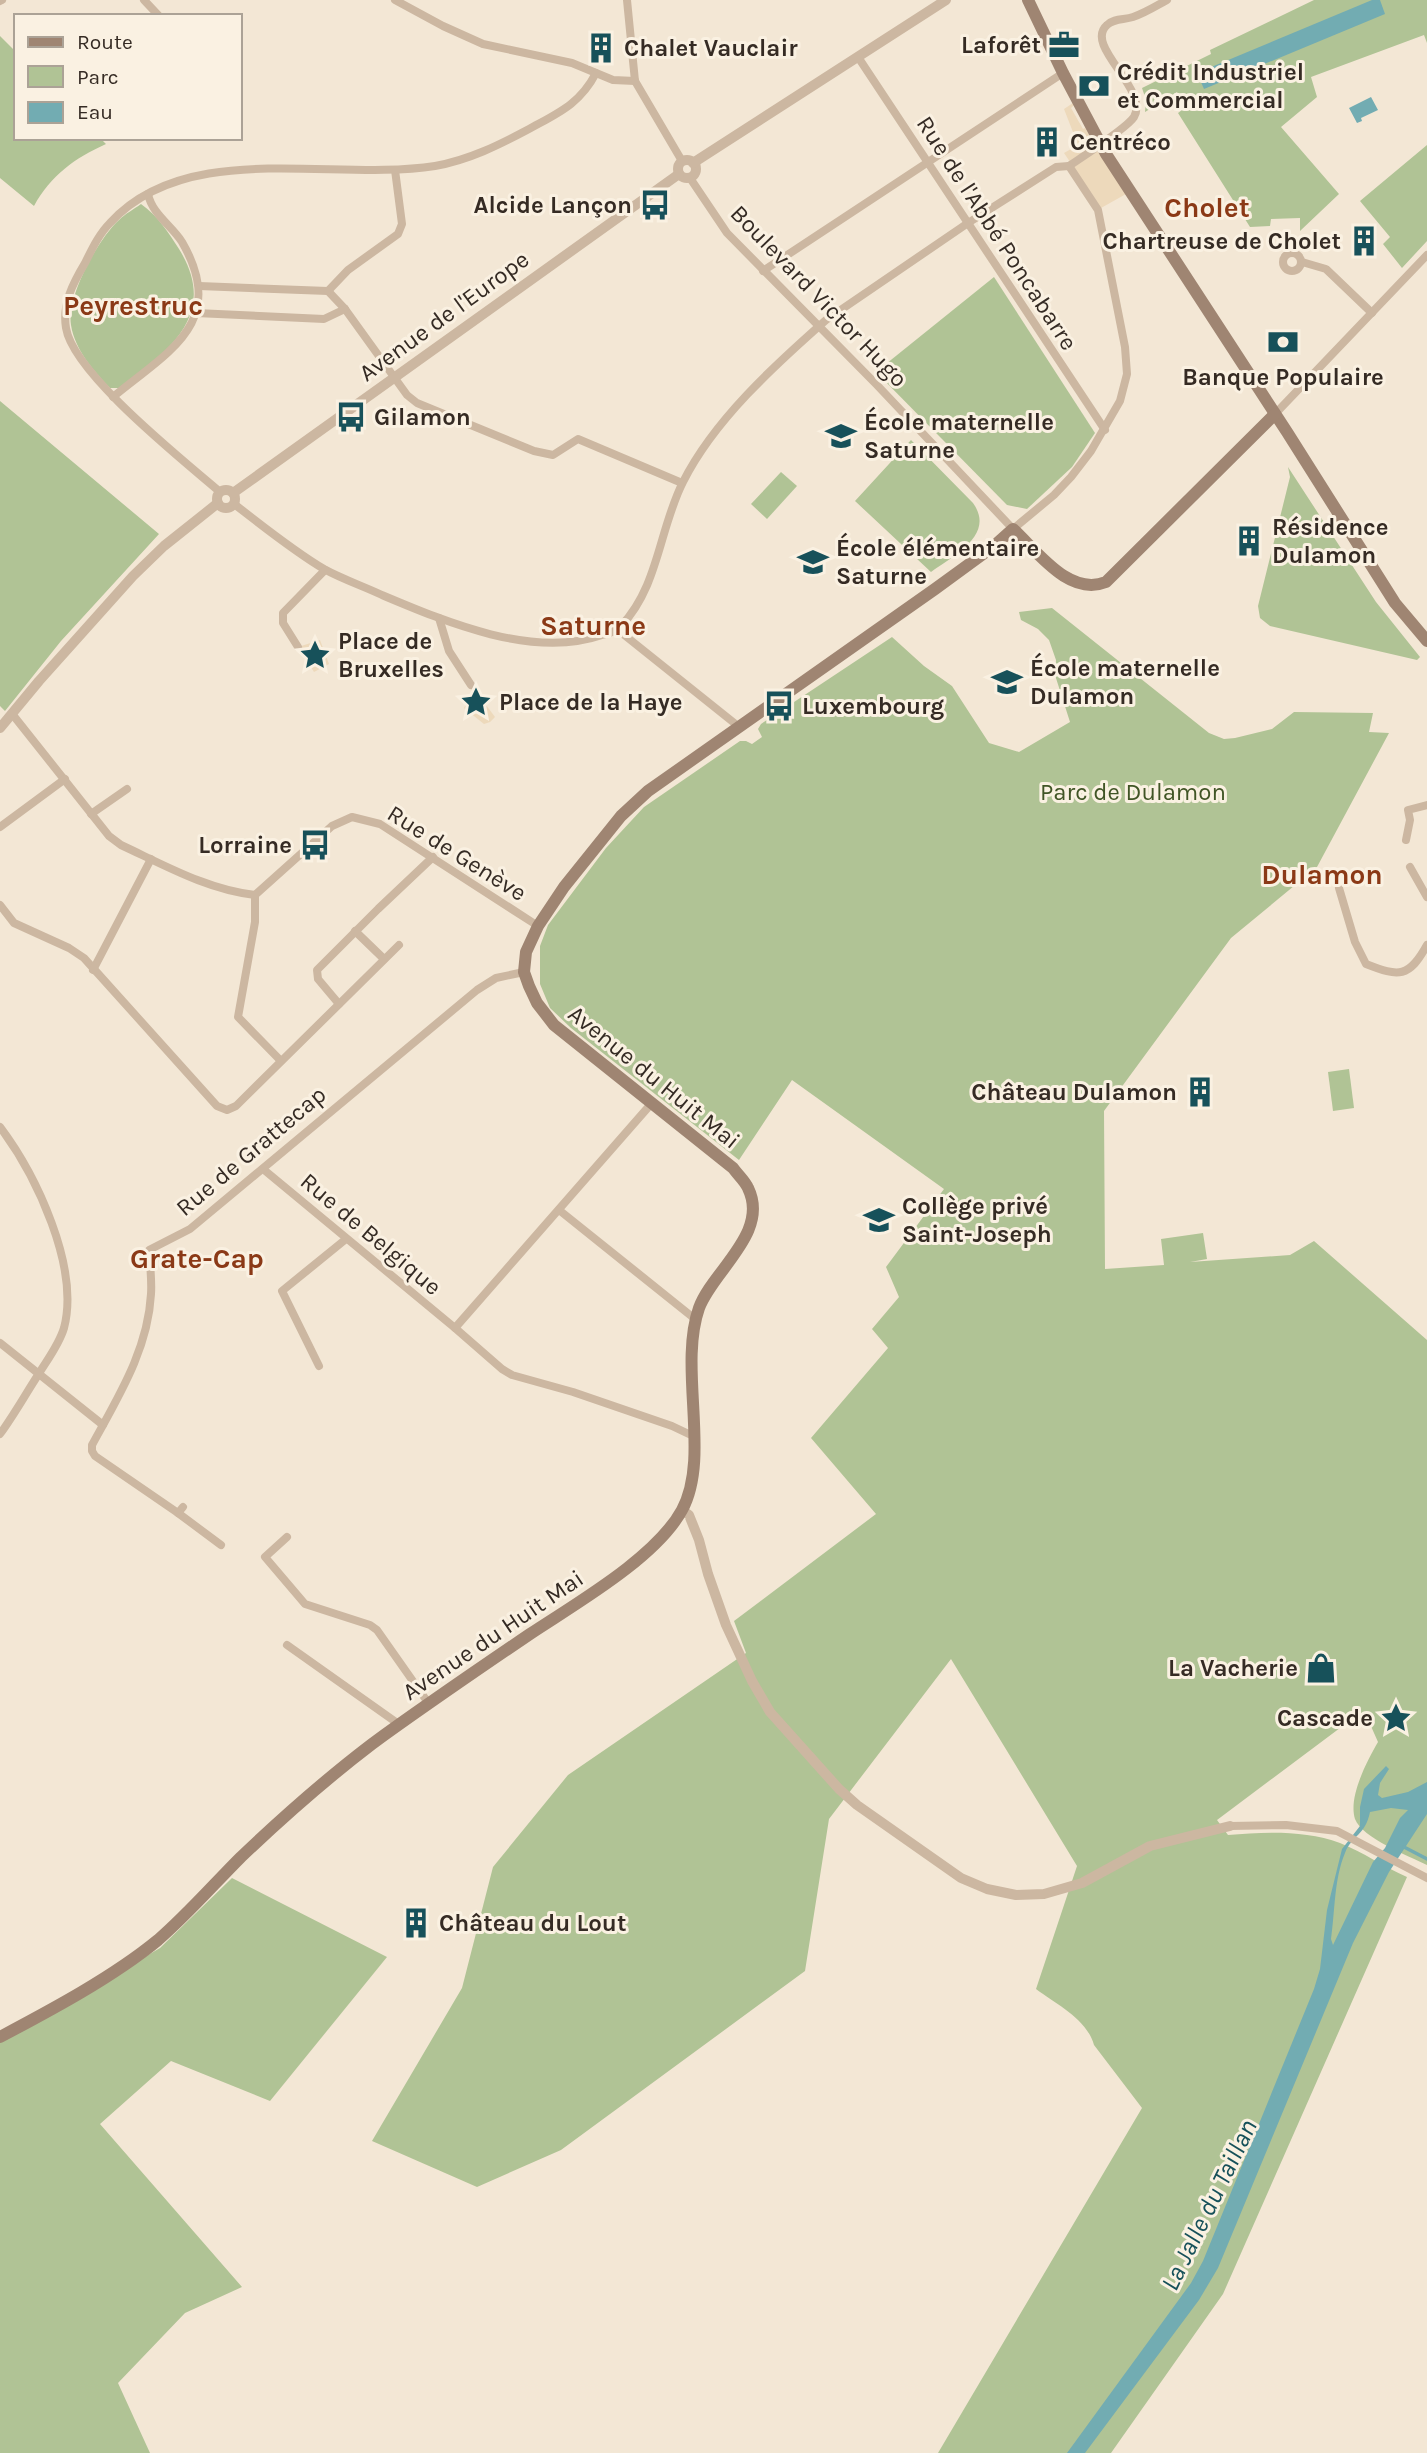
<svg xmlns="http://www.w3.org/2000/svg" width="1427" height="2453" viewBox="0 0 1427 2453" font-family="Karla,sans-serif">
	<style>
		.green { fill: #b0c395 }
		.plaza { fill: #edd9bb }
		.water { fill: #72acb2; fill-rule: evenodd }
		.lines { fill: none; stroke-linecap: round; stroke-linejoin: round }
		.stream { stroke: #72acb2; stroke-width: 3.5 }
		.minor { stroke: #ccb7a1; stroke-width: 8 }
		.tertiary { stroke: #ccb7a1; stroke-width: 10 }
		.secondary { stroke: #9f8572; stroke-width: 12 }
		.labels { text-anchor: middle; dominant-baseline: central; stroke-width: 6; stroke-linejoin: round; paint-order: stroke }
		.poi-label { font-size: 24px; font-weight: bold; fill: #352b24; stroke: #faf1e2; text-anchor: start }
		.street-label { font-size: 24px; fill: #352b24; stroke: #faf1e2 }
		.park-label { font-size: 24px; fill: #415526; stroke: #faf1e2 }
		.water-label { font-size: 26px; font-style: italic; fill: #17515a; stroke: #faf1e2 }
		.quarter-label { font-size: 28px; font-weight: bold; fill: #8b3916; stroke: #faf1e2 }
	</style>
	<rect width="100%" height="100%" fill="#f3e7d5"/>
	<g class="green">
		<polygon points="1314,0 1427,0 1427,43 1424,35 1311,77 1317,97 1281,127 1339,194 1300,231 1300,218 1271,219 1270,226 1250,227 1178,113 1186,107 1177,92 1145,112 1146,100 1142,88 1211,54 1210,50"/>
		<path d="M0,36L16,52V138H100L106,144C75,158 51,175 34,206L0,178Z"/>
		<polygon points="1427,145 1427,241 1402,268 1383,244 1390,237 1360,201"/>
		<path d="M141,204C158,216 168,232 179,249C220,315 168,352 119,388H110C93,370 75,350 71,325C66,297 98,239 119,220C125,214 134,209 141,204Z"/>
		<polygon points="994,277 1095,433 1072,467 1027,509 1007,505 876,372"/>
		<polygon points="0,401 159,534 61,641 5,711 0,706"/>
		<path d="M911,440L973,503C996,535 953,556 931,572L855,501Z"/>
		<polygon points="1288,467 1376,602 1420,657 1417,660 1270,626 1260,618 1258,606 1290,477"/>
		<polygon points="781,472 797,486 767,519 751,504"/>
		<path d="M1052,608L1209,733L1224,739L1235,738L1272,729L1294,712L1373,713L1369,732L1389,733L1317,867L1231,938L1104,1111L1105,1269L1164,1265L1161,1239L1203,1233L1207,1259L1190,1262L1290,1255L1314,1241L1427,1340V1865C1409,1856 1362,1838 1355,1819C1348,1797 1367,1761 1378,1742L1366,1715L1348,1722L1217,1820L1228,1835C1264,1832 1305,1830 1340,1843C1363,1852 1384,1867 1407,1877L1223,2294L1111,2453H938L1142,2108L1094,2045C1087,2019 1056,2004 1036,1989L1077,1866L951,1659L829,1819L805,1971L561,2150L477,2187L372,2141L462,1988L493,1867L568,1775L746,1653L734,1621L876,1514L811,1438L888,1348L872,1329L899,1297L886,1267L944,1189L792,1080L739,1160L571,1028L550,1008L540,984V946L548,925L606,848L644,807L740,741H746L752,744L762,737L758,729L761,724L892,637L924,666L952,686L989,743L1019,752L1070,722L1055,675L1056,660L1049,640L1038,629L1021,620L1019,612Z"/>
		<polygon points="1349,1069 1354,1108 1333,1111 1328,1072"/>
		<polygon points="232,1878 387,1957 270,2101 171,2061 100,2124 242,2287 185,2313 118,2383 150,2453 0,2453 0,2042 160,1948"/>
	</g>
	<g class="plaza">
		<polygon points="1073,103 1074,105 1071,108 1083,129 1085,128 1126,194 1101,208 1064,153 1078,145 1064,109"/>
		<polygon points="320,640 329,664 314,672 298,647"/>
		<polygon points="471,685 495,717 490,722 484,724 464,708 471,696"/>
	</g>
	<g class="water">
		<polygon points="1372,0 1380,0 1385,14 1204,89 1197,73"/>
		<polygon points="1371,97 1378,110 1361,118 1362,121 1357,123 1349,108"/>
		<path d="M1386,1766L1389,1769L1380,1783L1378,1795L1382,1798L1408,1792L1427,1782V1814L1389,1872L1353,1943L1218,2268L1199,2300L1085,2453H1067L1191,2283L1203,2261L1314,1989L1320,1969L1327,1910L1342,1849L1360,1826V1807L1364,1789ZM1391,1808L1408,1810L1400,1818L1385,1848L1373,1862L1333,1945L1331,1939C1335,1912 1334,1879 1345,1853C1352,1835 1365,1836 1370,1812Z"/>
	</g>
	<g class="lines">
		<polyline class="stream" points="1404,1847 1427,1859"/>
		<g class="minor">
			<polyline points="144,0 159,16"/>
			<polyline points="395,0 443,26 483,44 572,63 613,80 635,81"/>
			<polyline points="627,0 635,81 682,161"/>
			<polyline points="0,1 2,0"/>
			<polyline points="858,57 1105,430"/>
			<path d="M1069,166C1082,157 1127,128 1134,117C1150,89 1083,46 1107,25C1114,18 1124,20 1133,17C1145,13 1156,6 1167,0"/>
			<polyline points="690,178 727,233 876,384 1013,529 1054,495 1071,477 1091,451 1120,401 1127,374 1125,347 1098,210 1069,166"/>
			<circle cx="1292" cy="262" r="9"/>
			<polyline points="1302,262 1326,269 1372,313"/>
			<polyline points="763,271 1063,73"/>
			<polyline points="199,286 328,291 345,309 407,395 417,403 534,451 553,455 578,439 682,483"/>
			<polyline points="328,291 348,270 398,234 402,224 395,170"/>
			<polyline points="196,313 324,319 345,309"/>
			<path d="M113,397C167,352 229,323 182,242C172,226 152,214 148,194"/>
			<polyline points="1275,414 1427,255"/>
			<path d="M220,492C183,460 73,373 66,328C62,304 73,283 85,263C92,249 99,234 110,223C187,138 334,182 435,166C469,160 499,145 529,129C558,113 580,104 596,73"/>
			<path d="M234,504C263,526 292,550 324,569C342,579 363,586 382,595C446,622 533,659 602,635C609,633 616,632 621,626C659,586 659,529 683,482C714,420 775,365 826,320L968,223L1056,167L1069,166"/>
			<polyline points="439,618 449,651 471,685"/>
			<polyline points="618,630 738,726"/>
			<polyline points="298,647 283,623 283,613 325,570"/>
			<path d="M13,715L109,836L121,845C164,865 208,890 255,895"/>
			<polyline points="91,814 127,789"/>
			<polyline points="0,827 65,779"/>
			<polyline points="1406,840 1410,820 1408,810 1427,805"/>
			<polyline points="1410,867 1427,897"/>
			<path d="M1339,888L1355,942L1366,964C1399,977 1409,978 1427,945"/>
			<polyline points="255,895 332,826 352,817 380,824 538,926"/>
			<polyline points="255,895 255,922 238,1017 281,1061"/>
			<polyline points="0,905 14,923 69,948 84,958 217,1106 227,1110 236,1106 399,945"/>
			<polyline points="355,931 384,959"/>
			<polyline points="93,970 151,859"/>
			<polyline points="339,1004 318,979 317,970 378,909 433,857"/>
			<polyline points="651,1104 455,1328 502,1369 512,1375 573,1392 672,1426 693,1436"/>
			<path d="M0,1127C36,1175 80,1267 64,1328C59,1345 47,1360 38,1375C25,1395 14,1415 0,1434"/>
			<polyline points="263,1169 455,1328"/>
			<polyline points="559,1210 695,1319"/>
			<polyline points="0,1343 103,1425"/>
			<polyline points="319,1366 282,1291 346,1239"/>
			<path d="M183,1507L178,1513L95,1456L92,1451V1445C118,1397 148,1350 151,1294C152,1280 150,1265 149,1250L190,1229L477,990L496,978L524,972"/>
			<polyline points="178,1513 221,1545"/>
			<polyline points="287,1537 265,1557 305,1604 370,1625 377,1630 429,1704"/>
			<polyline points="287,1645 400,1725"/>
			<polyline points="1230,1826 1286,1825 1337,1831 1427,1878"/>
		</g>
		<g class="tertiary">
			<circle cx="687" cy="169" r="9"/>
			<polyline points="693,163 946,0"/>
			<circle cx="226" cy="499" r="9"/>
			<polyline points="233,493 679,174"/>
			<polyline points="0,728 39,681 133,576 164,546 218,503"/>
			<polyline points="682,1510 689,1515 699,1540 708,1574 726,1625 752,1681 770,1712 839,1789 857,1805 961,1878 987,1889 1016,1895 1044,1894 1082,1883 1150,1846 1230,1826"/>
		</g>
		<g class="secondary">
			<polyline points="1028,0 1063,73 1106,154 1287,432 1395,603 1427,641"/>
			<path d="M0,2037C51,2010 113,1977 158,1940C187,1915 214,1884 241,1857C283,1817 326,1779 372,1744C424,1706 477,1670 530,1634C575,1604 656,1558 682,1510C711,1457 678,1368 699,1308C713,1270 770,1233 748,1188C745,1181 738,1175 733,1168L554,1025L537,1003L529,986L524,972L526,952L538,926L564,887L621,816L648,791L935,589L994,546L1013,529C1037,551 1069,597 1106,582L1275,414"/>
		</g>
	</g>
	<defs>
		<g id="office-bare" transform="scale(2.415)"><path d="M-6-3h4V-5.5h4V-3h4V5H-6ZM-1-4.5V-3h2v-1.5ZM-6 0V1H6V0Z" fill="#17515a" stroke="#faf1e2" stroke-width="2.5" paint-order="stroke"/></g>
		<g id="building-bare" transform="scale(2.415)"><path d="M-4-6H4V6H1V3H-1V6H-4ZM-2.5-4.3h1.7v1.8h-1.7ZM.8-4.3h1.7v1.8H.8ZM-2.5-1h1.7V.8h-1.7ZM.8-1h1.7V.8H.8Z" fill="#17515a" stroke="#faf1e2" stroke-width="2.5" paint-order="stroke"/></g>
		<g id="bank-bare" transform="scale(2.415)"><path d="M-6-4H6V4H-6ZM0-2.3a2.3 2.3 0 1 0 0 4.6a2.3 2.3 0 1 0 0-4.6Z" fill="#17515a" stroke="#faf1e2" stroke-width="2.5" paint-order="stroke"/></g>
		<g id="bus-bare" transform="scale(2.415)"><path d="M-5-6H5V4H4V6H2V4H-2V6H-4V4H-5ZM-3.5-4V0h7V-4ZM-3.5 1.2v1.5H-2V1.2ZM2 1.2v1.5H3.5V1.2Z" fill="#17515a" stroke="#faf1e2" stroke-width="2.5" paint-order="stroke"/></g>
		<g id="school-bare" transform="scale(2.415)"><path d="M0-5L7-2L0 1L-7-2ZM-4 1L0 2.5L4 1V4Q0 6-4 4Z" fill="#17515a" stroke="#faf1e2" stroke-width="2.5" paint-order="stroke"/></g>
		<g id="sight-bare" transform="scale(2.415)"><path d="M0-6L1.8-2.2L6-1.7L2.9 1.2L3.7 5.4L0 3.3L-3.7 5.4L-2.9 1.2L-6-1.7L-1.8-2.2Z" fill="#17515a" stroke="#faf1e2" stroke-width="2.5" paint-order="stroke"/></g>
		<g id="shop-bare" transform="scale(2.415)"><path d="M-5-2.5h2.3a2.7 3.5 0 0 1 5.4 0H5L5.5 6h-11ZM-1.5-2.5h3a1.5 2.3 0 0 0-3 0Z" fill="#17515a" stroke="#faf1e2" stroke-width="2.5" paint-order="stroke"/></g>
	</defs>
	<g fill-rule="evenodd">
		<use href="#office-bare" x="1064" y="45"/>
		<use href="#building-bare" x="601" y="48"/>
		<use href="#bank-bare" x="1094" y="86"/>
		<use href="#building-bare" x="1047" y="142"/>
		<use href="#bus-bare" x="655" y="205"/>
		<use href="#building-bare" x="1364" y="241"/>
		<use href="#bank-bare" x="1283" y="342"/>
		<use href="#bus-bare" x="351" y="417"/>
		<use href="#school-bare" x="841" y="436"/>
		<use href="#building-bare" x="1249" y="541"/>
		<use href="#school-bare" x="813" y="562"/>
		<use href="#sight-bare" x="315" y="655"/>
		<use href="#school-bare" x="1007" y="682"/>
		<use href="#sight-bare" x="476" y="702"/>
		<use href="#bus-bare" x="779" y="706"/>
		<use href="#bus-bare" x="315" y="845"/>
		<use href="#building-bare" x="1200" y="1092"/>
		<use href="#school-bare" x="879" y="1220"/>
		<use href="#shop-bare" x="1321" y="1668"/>
		<use href="#sight-bare" x="1396" y="1718"/>
		<use href="#building-bare" x="416" y="1923"/>
	</g>
	<g class="labels">
		<g class="poi-label">
			<text x="1041" y="45" text-anchor="end">Laforêt</text>
			<text x="624" y="48">Chalet Vauclair</text>
			<text x="1117" y="72">Crédit Industriel<tspan x="1117" dy="28">et Commercial</tspan></text>
			<text x="1070" y="142">Centréco</text>
			<text x="632" y="205" text-anchor="end">Alcide Lançon</text>
			<text x="1341" y="241" text-anchor="end">Chartreuse de Cholet</text>
			<text x="1283" y="377" text-anchor="middle">Banque Populaire</text>
			<text x="374" y="417">Gilamon</text>
			<text x="864" y="422">École maternelle<tspan x="864" dy="28">Saturne</tspan></text>
			<text x="1272" y="527">Résidence<tspan x="1272" dy="28">Dulamon</tspan></text>
			<text x="836" y="548">École élémentaire<tspan x="836" dy="28">Saturne</tspan></text>
			<text x="338" y="641">Place de<tspan x="338" dy="28">Bruxelles</tspan></text>
			<text x="1030" y="668">École maternelle<tspan x="1030" dy="28">Dulamon</tspan></text>
			<text x="499" y="702">Place de la Haye</text>
			<text x="802" y="706">Luxembourg</text>
			<text x="292" y="845" text-anchor="end">Lorraine</text>
			<text x="1177" y="1092" text-anchor="end">Château Dulamon</text>
			<text x="902" y="1206">Collège privé<tspan x="902" dy="28">Saint-Joseph</tspan></text>
			<text x="1298" y="1668" text-anchor="end">La Vacherie</text>
			<text x="1373" y="1718" text-anchor="end">Cascade</text>
			<text x="439" y="1923">Château du Lout</text>
		</g>
		<g class="street-label">
			<text transform="translate(997 233) rotate(57)">Rue de l'Abbé Poncabarre</text>
			<text transform="translate(819 296) rotate(46)">Boulevard Victor Hugo</text>
			<text transform="translate(444 316) rotate(-36)">Avenue de l'Europe</text>
			<text transform="translate(457 853) rotate(32)">Rue de Genève</text>
			<text transform="translate(654 1077) rotate(39)">Avenue du Huit Mai</text>
			<text transform="translate(251 1151) rotate(-40)">Rue de Grattecap</text>
			<text transform="translate(371 1234) rotate(40)">Rue de Belgique</text>
			<text transform="translate(493 1635) rotate(-34)">Avenue du Huit Mai</text>
		</g>
		<g class="park-label">
			<text x="1133" y="792">Parc de Dulamon</text>
		</g>
		<g class="water-label">
			<text transform="translate(1209 2205) rotate(-64)">La Jalle du Taillan</text>
		</g>
		<g class="quarter-label">
			<text x="1207" y="207">Cholet</text>
			<text x="133" y="305">Peyrestruc</text>
			<text x="593" y="625">Saturne</text>
			<text x="1322" y="874">Dulamon</text>
			<text x="197" y="1258">Grate-Cap</text>
		</g>
	</g>
	<rect x="14" y="14" width="228" height="126" fill="#faf1e2" stroke="#aba296" stroke-width="2"/>
	<rect x="28" y="37" width="35" height="10" fill="#9f8572" stroke="#aba296" stroke-width="2"/>
	<text x="77" y="49" font-size="21" fill="#352b24">Route</text>
	<rect x="28" y="66" width="35" height="21" fill="#b0c395" stroke="#aba296" stroke-width="2"/>
	<text x="77" y="84" font-size="21" fill="#352b24">Parc</text>
	<rect x="28" y="102" width="35" height="21" fill="#72acb2" stroke="#aba296" stroke-width="2"/>
	<text x="77" y="119" font-size="21" fill="#352b24">Eau</text>
</svg>
